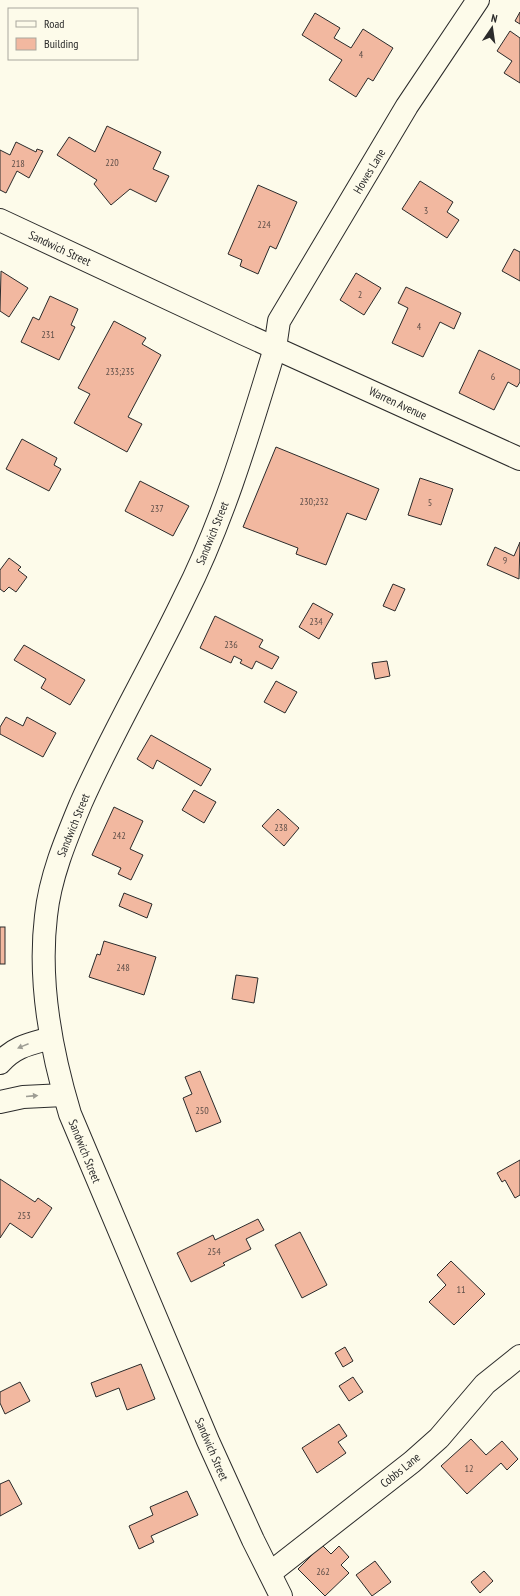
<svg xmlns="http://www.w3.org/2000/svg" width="520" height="1596" viewBox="0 0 520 1596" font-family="'PT Sans Narrow',sans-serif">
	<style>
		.building { fill: #f2b8a0; stroke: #2b2b2b }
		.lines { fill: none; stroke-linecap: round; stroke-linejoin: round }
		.street-casing { stroke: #2b2b2b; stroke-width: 24 }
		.secondary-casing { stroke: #2b2b2b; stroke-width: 24 }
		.primary-casing { stroke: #2b2b2b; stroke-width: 24 }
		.street { stroke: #fdfbea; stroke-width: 22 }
		.secondary { stroke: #fdfbea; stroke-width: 22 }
		.primary { stroke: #fdfbea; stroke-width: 22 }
		.oneway { fill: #9e9d94 }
		.labels { text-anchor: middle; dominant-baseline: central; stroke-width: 3; stroke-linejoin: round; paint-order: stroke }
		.number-label { font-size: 10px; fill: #5d4e48 }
		.street-label { font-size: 12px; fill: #2b2b2b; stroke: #fdfbea }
	</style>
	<rect width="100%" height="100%" fill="#fdfbea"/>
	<g class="building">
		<polygon points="520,12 520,24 515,21"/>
		<polygon points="315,13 340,28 334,38 351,48 363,29 393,48 373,81 368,78 356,97 329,80 342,60 302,35"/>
		<polygon points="510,31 520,38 520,83 504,73 512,61 497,51"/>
		<polygon points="107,126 161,152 153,169 169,176 156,202 130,189 111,205 94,184 97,180 57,155 69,137 95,152"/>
		<polygon points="16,142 36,152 37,149 43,151 29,178 17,171 6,193 0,190 0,150 10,155"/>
		<polygon points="420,181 453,202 447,212 459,220 447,238 402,209"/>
		<polygon points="258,185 297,202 276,249 270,246 258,274 240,266 242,260 228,254"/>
		<polygon points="514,249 520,252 520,281 502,271"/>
		<polygon points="1,271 28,288 9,317 0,311"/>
		<polygon points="356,273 381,288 364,315 340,300"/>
		<polygon points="406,287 461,313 454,329 440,322 423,357 392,343 408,308 398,303"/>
		<polygon points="50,296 78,309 71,325 75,327 59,360 21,342 33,317 39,320"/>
		<polygon points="114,321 146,338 142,344 161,355 128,417 142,424 127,452 74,423 90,394 78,388"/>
		<polygon points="479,350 520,370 520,382 517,387 508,382 494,410 459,393"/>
		<polygon points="22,439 57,458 54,465 61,469 49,491 6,469"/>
		<polygon points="276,447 379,489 366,520 347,513 326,565 296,554 298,548 243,527"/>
		<polygon points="420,478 453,489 441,525 408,515"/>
		<polygon points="140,481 189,506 173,536 125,511"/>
		<polygon points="520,542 519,579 487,565 495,547 514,556"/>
		<polygon points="9,558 21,567 18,570 27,577 16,592 9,587 4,592 0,589 0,570"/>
		<polygon points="393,584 405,589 395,611 383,606"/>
		<polygon points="313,603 333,614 319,639 299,627"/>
		<polygon points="215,616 263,640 259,647 279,657 272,669 256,661 252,669 240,663 242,660 234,656 231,663 200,648"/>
		<polygon points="24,645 85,680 70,705 41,688 46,679 14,660"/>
		<polygon points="387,661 390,676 375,679 372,663"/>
		<polygon points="276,681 297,692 285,713 264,702"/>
		<polygon points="6,717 23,726 27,717 56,733 43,757 0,734 0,727"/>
		<polygon points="151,735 211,769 201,786 157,760 153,769 137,759"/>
		<polygon points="194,790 216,802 204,823 182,810"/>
		<polygon points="114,807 143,821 130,849 143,855 131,880 118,874 121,868 92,855"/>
		<polygon points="278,809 299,828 284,846 262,826"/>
		<polygon points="124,893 152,904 147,918 119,906"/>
		<rect x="0" y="927" width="5" height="37"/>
		<polygon points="104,941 156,957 144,995 89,977 97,954 100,955"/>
		<polygon points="236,975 258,978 254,1003 232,999"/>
		<polygon points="200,1071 221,1122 196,1132 183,1098 192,1094 185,1077"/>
		<polygon points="520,1160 520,1195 515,1198 505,1180 502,1182 497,1173"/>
		<polygon points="0,1179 35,1202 38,1198 52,1208 32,1238 10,1223 0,1238"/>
		<polygon points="258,1219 264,1230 246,1239 251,1249 223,1263 225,1265 191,1282 177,1253 213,1235 215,1240"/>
		<polygon points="300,1232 327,1285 302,1298 275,1245"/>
		<polygon points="451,1261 485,1294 454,1325 429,1302 446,1285 437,1275"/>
		<polygon points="345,1347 353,1361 343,1367 335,1353"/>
		<polygon points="141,1364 155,1399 127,1410 119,1388 96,1397 91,1383"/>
		<polygon points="353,1377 363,1392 349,1401 339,1386"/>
		<polygon points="20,1382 30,1401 5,1414 0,1403 0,1392"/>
		<polygon points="339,1424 347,1436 338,1442 346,1453 317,1473 302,1448"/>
		<polygon points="471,1439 486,1455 502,1441 518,1459 507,1470 501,1463 467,1494 441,1466"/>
		<polygon points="9,1480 22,1504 0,1516 0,1484"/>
		<polygon points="187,1491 198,1515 151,1536 154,1542 139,1549 129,1526 153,1515 150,1507"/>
		<polygon points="322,1545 331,1554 339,1546 349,1557 341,1565 349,1573 325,1596 298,1569"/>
		<polygon points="375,1561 391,1582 372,1596 356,1575"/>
		<polygon points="484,1571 493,1581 480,1593 471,1582"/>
	</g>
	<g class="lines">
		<g class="street-casing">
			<g id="street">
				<polyline points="275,348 279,321 407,106 478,0"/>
				<polyline points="270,1573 412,1462 439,1438 485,1384 520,1356"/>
			</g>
		</g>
		<g class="secondary-casing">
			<g id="secondary">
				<path d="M275,348C249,433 224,519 184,598C151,667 112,733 81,803C66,839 50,877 46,916C38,982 51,1051 70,1114L208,1441L253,1540L281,1596"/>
				<path d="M0,1063C15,1046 30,1044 51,1038"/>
				<polyline points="0,1102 23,1097 64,1095"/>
			</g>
		</g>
		<g class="primary-casing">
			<polyline id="primary" points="0,220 244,334 520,459"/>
		</g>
		<use href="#street" class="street"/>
		<use href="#secondary" class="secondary"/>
		<use href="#primary" class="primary"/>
	</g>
	<defs><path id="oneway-solid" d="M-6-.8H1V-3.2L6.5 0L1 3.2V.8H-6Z"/></defs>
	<g class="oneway">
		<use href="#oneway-solid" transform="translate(23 1046) rotate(158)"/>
		<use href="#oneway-solid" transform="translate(32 1096) rotate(-5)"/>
	</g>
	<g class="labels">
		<g class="number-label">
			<text x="361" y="54">4</text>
			<text x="112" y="162">220</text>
			<text x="18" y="163">218</text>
			<text x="426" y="210">3</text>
			<text x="264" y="224">224</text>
			<text x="360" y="294">2</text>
			<text x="419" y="326">4</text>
			<text x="48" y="334">231</text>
			<text x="120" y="371">233;235</text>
			<text x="493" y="376">6</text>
			<text x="314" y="501">230;232</text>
			<text x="430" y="502">5</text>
			<text x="157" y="508">237</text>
			<text x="505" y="560">9</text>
			<text x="316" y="621">234</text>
			<text x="231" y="644">236</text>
			<text x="281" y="827">238</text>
			<text x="119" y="835">242</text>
			<text x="123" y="967">248</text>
			<text x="202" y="1110">250</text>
			<text x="24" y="1215">253</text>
			<text x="214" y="1251">254</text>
			<text x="461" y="1289">11</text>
			<text x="469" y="1468">12</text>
			<text x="323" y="1571">262</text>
		</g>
		<g class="street-label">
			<text transform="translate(369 171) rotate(-59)">Howes Lane</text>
			<text transform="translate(60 248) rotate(25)">Sandwich Street</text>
			<text transform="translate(398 403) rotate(25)">Warren Avenue</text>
			<text transform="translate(212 533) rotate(-68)">Sandwich Street</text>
			<text transform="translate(73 825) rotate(-68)">Sandwich Street</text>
			<text transform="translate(85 1151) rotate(68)">Sandwich Street</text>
			<text transform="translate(212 1449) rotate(67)">Sandwich Street</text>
			<text transform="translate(400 1470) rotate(-39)">Cobbs Lane</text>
		</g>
	</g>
	<rect x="8" y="8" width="130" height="52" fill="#fdfbea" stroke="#a9a89e"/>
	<rect x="16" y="21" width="20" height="6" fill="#fdfbea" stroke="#a9a89e"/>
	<text x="44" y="28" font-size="12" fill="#2b2b2b">Road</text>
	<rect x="16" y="38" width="20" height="12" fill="#f2b8a0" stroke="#a9a89e"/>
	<text x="44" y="48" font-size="12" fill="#2b2b2b">Building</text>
	<g transform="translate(492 28) rotate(13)" stroke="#fdfbea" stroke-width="3" paint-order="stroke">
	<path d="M0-3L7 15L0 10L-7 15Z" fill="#2b2b2b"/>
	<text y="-6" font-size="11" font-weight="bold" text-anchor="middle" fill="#2b2b2b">N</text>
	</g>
</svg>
